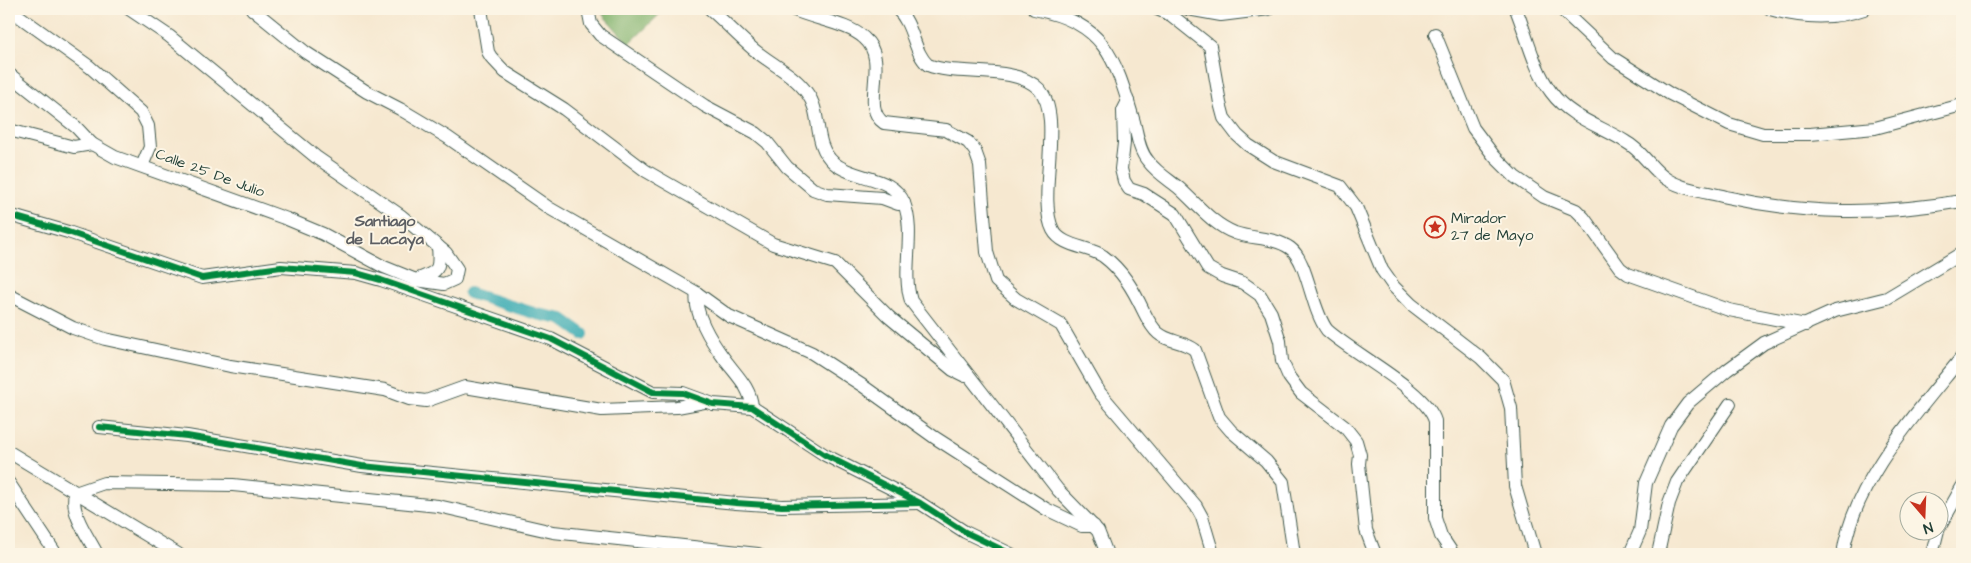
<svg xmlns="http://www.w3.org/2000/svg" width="1971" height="563" viewBox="0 0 1971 563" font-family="'Architects Daughter',sans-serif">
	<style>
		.forest { fill: #80b26c; stroke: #507850 }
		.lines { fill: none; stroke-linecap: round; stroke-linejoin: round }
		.canal { stroke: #3aacb4; stroke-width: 12 }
		.minor-casing { stroke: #3f574b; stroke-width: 14 }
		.minor { stroke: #fff; stroke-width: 12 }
		.cycleway-casing { stroke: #fcf5e5; stroke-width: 9 }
		.cycleway { stroke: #00873e; stroke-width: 6 }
		.labels { text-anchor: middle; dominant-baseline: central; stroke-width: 4; stroke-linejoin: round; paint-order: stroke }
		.street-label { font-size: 15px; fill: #1f3d34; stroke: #fcf5e5 }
		.poi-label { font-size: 15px; fill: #1f3d34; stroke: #fcf5e5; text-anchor: start }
		.neighbourhood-label { font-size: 16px; font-weight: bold; fill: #5d5f63; stroke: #fcf5e5 }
	</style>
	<rect width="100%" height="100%" fill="#fcf5e5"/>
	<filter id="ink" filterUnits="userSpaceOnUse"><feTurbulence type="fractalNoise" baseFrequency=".02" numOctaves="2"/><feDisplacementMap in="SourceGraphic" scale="10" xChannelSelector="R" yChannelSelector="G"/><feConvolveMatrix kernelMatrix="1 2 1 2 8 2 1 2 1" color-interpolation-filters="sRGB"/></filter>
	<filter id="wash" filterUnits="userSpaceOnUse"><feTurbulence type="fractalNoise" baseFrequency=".0096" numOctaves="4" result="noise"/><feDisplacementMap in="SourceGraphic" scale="20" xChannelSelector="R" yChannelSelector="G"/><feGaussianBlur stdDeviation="1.12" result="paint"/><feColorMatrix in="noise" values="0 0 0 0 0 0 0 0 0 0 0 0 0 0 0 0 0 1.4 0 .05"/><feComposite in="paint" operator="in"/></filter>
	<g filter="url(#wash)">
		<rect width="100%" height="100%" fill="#f6e8d0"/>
		<polygon class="forest" points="603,9 665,9 629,44 603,15"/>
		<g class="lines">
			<polyline class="canal" points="469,293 537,314 562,319 583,334"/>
		</g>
	</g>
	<g filter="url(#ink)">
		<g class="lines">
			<g class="minor-casing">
				<g id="minor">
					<polyline points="9,9 90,67 141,112 148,126 150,147 142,166"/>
					<polyline points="252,9 305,52 367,92 400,109 447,137 549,208 697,293 729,316 812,353 863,386 934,437 1046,509 1082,526 1094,526"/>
					<polyline points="481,9 488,52 491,57 505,72 564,109 646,171 773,244 835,263 889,317 953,370 965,376 968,375"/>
					<polyline points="588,9 591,24 600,35 705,106 756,133 767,142 787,167 813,189 827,194 882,198 898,204 904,203"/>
					<path d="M710,9C724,21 737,35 752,48C769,63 794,74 807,93C823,114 812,144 834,163C854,180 893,175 904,203C916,234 901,269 911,301L1058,490L1098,531L1107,554"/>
					<path d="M792,9C813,19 848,23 864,38C891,61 859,107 884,123L946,130L968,142L975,151L980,165L987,252L996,281L1016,299L1061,325L1100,393L1196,506L1202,517L1213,554"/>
					<path d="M897,9C914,24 913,52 928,65C957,77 1015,64 1039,89C1065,116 1036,197 1053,230C1062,247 1088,246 1103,256C1122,270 1133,289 1143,310C1147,318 1151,327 1158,333C1168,342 1184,341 1195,350L1219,417L1231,431L1266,461L1283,482L1294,554"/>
					<path d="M1034,9C1106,23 1115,58 1134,122C1137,134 1139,151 1148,161C1156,172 1169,180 1179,188C1197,204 1212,224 1235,233C1252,239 1275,237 1290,248C1308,261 1311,309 1327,330C1353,354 1426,390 1435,421V518L1441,536L1453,554"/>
					<polyline points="1157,9 1171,15 1210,46 1220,103 1224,118 1237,135 1248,145 1273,161 1340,186 1356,207 1382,270 1394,287 1411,304 1481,358 1503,380 1511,408 1515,486 1535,554"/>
					<polyline points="1188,9 1221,15 1269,9"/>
					<path d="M1516,9C1527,36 1534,69 1551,92C1570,118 1601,126 1626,142C1643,151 1652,171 1668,180C1685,190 1707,192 1726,197C1807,215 1880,215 1962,201"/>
					<polyline points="1561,9 1613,58 1670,94 1729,124 1763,134 1810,134 1875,128 1962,105"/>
					<path d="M1770,9C1801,18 1833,20 1864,9"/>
					<polyline points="1435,34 1473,128 1494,156 1515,177 1544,197 1576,210 1584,218 1620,268 1628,274 1729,310 1806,325"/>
					<polyline points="9,74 76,127 92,144 115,157 287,219 323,234 384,267 416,280 444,284 455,279 457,269 446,253 400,215 316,157 169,36 129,9"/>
					<polyline points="1128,101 1123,111 1124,143 1121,169 1124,181 1129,189 1144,194 1175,214 1208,268 1222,276 1243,283 1260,295 1271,313 1280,341 1282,361 1289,377 1301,393 1345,427 1356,441 1360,455 1359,464 1366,530 1375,554"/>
					<polyline points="9,130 74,147 92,144"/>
					<polyline points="9,215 68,232 202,278 281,267 356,273 381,280 551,339 653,392 683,393 713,404 752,407 825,455 920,503 965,532 1011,554"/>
					<path d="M416,280C439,271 440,271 438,246"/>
					<path d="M697,293C693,312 711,341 723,357C734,373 751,387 752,407"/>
					<polyline points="9,295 73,328 105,339 230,366 385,390 409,399 426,401 465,387 602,410 677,407 704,402"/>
					<polyline points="99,427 187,436 362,466 736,503 782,506 919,503"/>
					<polyline points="9,452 178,554"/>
					<polyline points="9,483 56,554"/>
					<polyline points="1938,530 1962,487"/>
					<path d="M97,554C88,536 70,514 75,493L104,483L233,485L438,506L553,532L758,554"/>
					<polyline points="1630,554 1640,531 1646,483 1671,426 1688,403 1727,370 1764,343 1835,311 1887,298 1962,253"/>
					<polyline points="1658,554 1669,503 1677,482 1730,404"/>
					<path d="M1843,554C1854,480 1916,414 1962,357"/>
					<polyline points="1932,554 1938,530"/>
				</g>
			</g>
			<use href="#minor" class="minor"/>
			<g class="cycleway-casing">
				<g id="cycleway">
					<polyline points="9,215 68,232 202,278 281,267 356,273 381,280 551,339 653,392 683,393 713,404 752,407 825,455 920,503 965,532 1011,554"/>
					<polyline points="99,427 187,436 362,466 736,503 782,506 919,503"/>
				</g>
			</g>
			<use href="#cycleway" class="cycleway"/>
		</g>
	</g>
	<defs>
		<g id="sight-ring" transform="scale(1.125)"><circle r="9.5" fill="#fcf5e5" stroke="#c8321e" stroke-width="1.5"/><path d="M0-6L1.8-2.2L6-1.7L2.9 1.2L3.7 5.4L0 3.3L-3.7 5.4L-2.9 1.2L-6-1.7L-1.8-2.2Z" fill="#c8321e"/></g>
	</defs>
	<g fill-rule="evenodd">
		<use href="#sight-ring" x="1435" y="227"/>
	</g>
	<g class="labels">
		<g class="street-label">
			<text transform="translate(210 173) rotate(20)">Calle 25 De Julio</text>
		</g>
		<g class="poi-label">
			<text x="1451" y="218">Mirador<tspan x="1451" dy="17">27 de Mayo</tspan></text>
		</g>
		<g class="neighbourhood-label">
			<text x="385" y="221">Santiago<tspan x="385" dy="18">de Lacaya</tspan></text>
		</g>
	</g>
	<rect width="1971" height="563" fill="none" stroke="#fcf5e5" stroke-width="30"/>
	<g transform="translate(1924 516) rotate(161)"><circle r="24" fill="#fcf5e5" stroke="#a4ab9e"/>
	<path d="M0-4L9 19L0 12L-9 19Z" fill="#c8321e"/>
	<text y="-8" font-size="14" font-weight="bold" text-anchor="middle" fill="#1f3d34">N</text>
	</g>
</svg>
